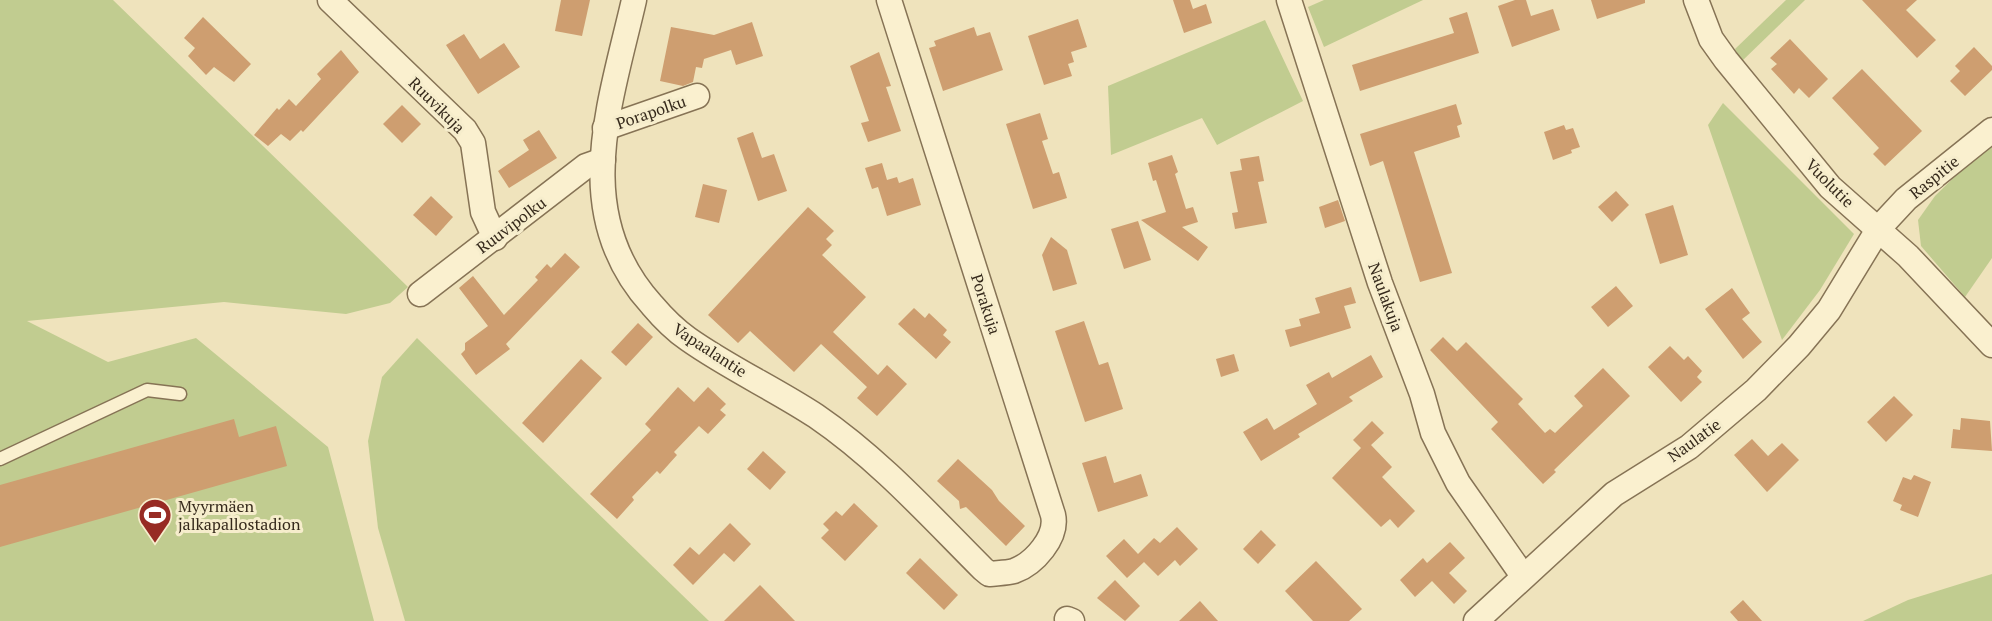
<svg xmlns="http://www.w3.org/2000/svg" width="1992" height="621" viewBox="0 0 1992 621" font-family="'PT Serif',serif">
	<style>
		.green { fill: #c1cc90 }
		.building { fill: #ce9e70 }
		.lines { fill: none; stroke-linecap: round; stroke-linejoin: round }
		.lane-casing { stroke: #867355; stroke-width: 15 }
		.street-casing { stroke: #867355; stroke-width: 27 }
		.lane { stroke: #faf0cf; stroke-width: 12 }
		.street { stroke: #faf0cf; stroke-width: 24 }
		.labels { text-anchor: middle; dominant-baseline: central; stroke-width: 6; stroke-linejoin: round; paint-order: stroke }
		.street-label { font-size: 16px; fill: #35291b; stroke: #f6edcc }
		.poi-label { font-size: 16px; fill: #35291b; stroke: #f6edcc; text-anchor: start }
	</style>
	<rect width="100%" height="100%" fill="#efe3bc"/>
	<g class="green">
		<polygon points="0,0 113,0 408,287 390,303 346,314 224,302 27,321 108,362 196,338 328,447 374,621 0,621"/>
		<polygon points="1324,0 1423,0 1324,47 1308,7"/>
		<polygon points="1786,0 1805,0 1741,62 1735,49"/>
		<polygon points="1265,20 1303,101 1217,145 1202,118 1111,155 1108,86"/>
		<polygon points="1723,103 1854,234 1820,290 1782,340 1708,125"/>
		<polygon points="1992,140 1992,258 1965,297 1921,246 1918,220 1935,196"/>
		<polygon points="417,338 709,621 405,621 378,528 368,441 382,377"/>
		<polygon points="1992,574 1992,621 1863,621 1908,600"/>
	</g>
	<g class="building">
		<polygon points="561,0 590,0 582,36 555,31"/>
		<polygon points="1173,0 1190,0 1193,9 1206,4 1212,23 1184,33"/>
		<polygon points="1515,0 1526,0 1531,16 1553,9 1560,30 1512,47 1498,6"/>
		<polygon points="1591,0 1645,0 1645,3 1597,19"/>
		<polygon points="1862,0 1917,0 1906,10 1936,40 1917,58"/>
		<polygon points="1467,12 1479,53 1360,91 1352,65 1454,33 1449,18"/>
		<polygon points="203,17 251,64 234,82 214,67 206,75 188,56 195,48 184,38"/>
		<polygon points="1078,19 1087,47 1071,52 1074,62 1068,64 1072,76 1044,85 1028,36"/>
		<polygon points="752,22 763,56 736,65 731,50 704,59 702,68 696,67 693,82 683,86 660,81 671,27 714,35"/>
		<polygon points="974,27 977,36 990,32 1003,70 943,91 929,48 936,46 934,41"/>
		<polygon points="464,34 480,59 504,43 520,67 478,94 446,45"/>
		<polygon points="1790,39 1828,79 1809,98 1799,88 1794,94 1771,69 1777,64 1770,58"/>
		<polygon points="1974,47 1992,66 1992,70 1965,96 1950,81 1960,71 1955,66"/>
		<polygon points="341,50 359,72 303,132 301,130 290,141 281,134 268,146 254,135 277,108 279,110 289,99 296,106 321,79 317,74"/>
		<polygon points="879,52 891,86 886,87 901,131 868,142 861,123 869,121 850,66"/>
		<polygon points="1862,69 1922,131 1885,166 1873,154 1879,148 1832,98"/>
		<polygon points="1456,104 1462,124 1457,126 1460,137 1414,152 1452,273 1420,282 1383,161 1370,166 1360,134"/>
		<polygon points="402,105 421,124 402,143 383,124"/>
		<polygon points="1040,113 1048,139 1042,141 1053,174 1059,172 1067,198 1033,209 1006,124"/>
		<polygon points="1564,125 1566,130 1573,128 1580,147 1571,150 1572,153 1553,160 1544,132"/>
		<polygon points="539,130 557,158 509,188 498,171 529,150 523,140"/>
		<polygon points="753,132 762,158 774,154 787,191 758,201 737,138"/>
		<polygon points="1172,155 1178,172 1175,174 1186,209 1193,207 1198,222 1182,227 1208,247 1198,261 1141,220 1166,212 1156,180 1153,181 1148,163"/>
		<polygon points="1259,156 1264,181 1258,182 1267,223 1235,229 1232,213 1238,212 1230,172 1242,170 1240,159"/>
		<polygon points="882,163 887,180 897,177 899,183 913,178 921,205 887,216 878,187 872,189 865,168"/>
		<polygon points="703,184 727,190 719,223 695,217"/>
		<polygon points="1616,191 1629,205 1612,222 1598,207"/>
		<polygon points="431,196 453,217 436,236 413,215"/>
		<polygon points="1338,200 1345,221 1325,228 1319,207"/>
		<polygon points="1673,205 1688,255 1660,264 1645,214"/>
		<polygon points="808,207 834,231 826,239 832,245 822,255 866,297 833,332 878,375 887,365 907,384 877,416 857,398 867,387 821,344 794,372 750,331 738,343 708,315"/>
		<polygon points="1138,221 1151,260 1124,269 1111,229"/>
		<polygon points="1051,237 1067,250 1077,284 1053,291 1042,255"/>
		<polygon points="565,253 580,267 506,344 510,349 476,375 461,354 465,350 465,343 488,326 459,288 473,276 504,315 538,280 535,277 547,264 551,268"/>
		<polygon points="1616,286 1633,306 1608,327 1591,307"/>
		<polygon points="1351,287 1356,303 1344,306 1351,328 1290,347 1285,330 1301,326 1299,319 1320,313 1315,298"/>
		<polygon points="1732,288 1750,313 1742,319 1762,342 1743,359 1705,309"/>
		<polygon points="914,308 925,318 929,313 947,330 943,335 951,342 936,359 898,324"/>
		<polygon points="1084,321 1099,365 1108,362 1123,409 1085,422 1055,331"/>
		<polygon points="638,323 653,337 626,366 611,352"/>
		<polygon points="1443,337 1457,351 1466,342 1523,399 1518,404 1545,433 1550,429 1555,433 1583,406 1574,396 1603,368 1630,396 1554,470 1556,472 1543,484 1491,429 1498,422 1430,350"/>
		<polygon points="1670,346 1684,360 1688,356 1702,371 1697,377 1702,382 1681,402 1648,367"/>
		<polygon points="1234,354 1239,371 1221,377 1216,359"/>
		<polygon points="1371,355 1383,377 1349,397 1353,401 1298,434 1300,437 1261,461 1243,432 1267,418 1274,430 1317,404 1306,385 1329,372 1332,378"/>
		<polygon points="581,359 602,378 543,443 522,423"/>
		<polygon points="678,387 694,402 708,387 726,404 720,410 726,415 708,434 699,426 674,452 677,455 660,474 657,471 632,497 634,500 617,519 590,494 651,430 645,424"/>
		<polygon points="1894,396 1913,415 1886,442 1867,422"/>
		<polygon points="1961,418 1990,421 1992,451 1951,448 1953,429 1960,430"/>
		<polygon points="234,419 239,437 276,426 287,466 0,547 0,485"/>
		<polygon points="1372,421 1384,433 1371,445 1392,467 1382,477 1415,511 1398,528 1390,519 1381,527 1332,478 1361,448 1353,440"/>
		<polygon points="1752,439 1768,456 1782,443 1799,460 1767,492 1734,455"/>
		<polygon points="763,451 786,472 770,490 747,469"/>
		<polygon points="1106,456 1114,483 1141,474 1148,496 1098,512 1082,463"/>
		<polygon points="958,459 992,490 999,501 1025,526 1006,546 966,507 960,509 959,501 937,481"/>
		<polygon points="1914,475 1931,482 1918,517 1900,510 1902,505 1893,501 1903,477 1911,480"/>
		<polygon points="854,503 878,526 845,561 821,538 829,530 823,524 836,511 842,516"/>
		<polygon points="730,523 751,544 734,562 724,553 693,585 673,565 690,547 699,555"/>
		<polygon points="1177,527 1198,549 1180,566 1175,560 1158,576 1144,562 1127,578 1106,556 1124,539 1138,554 1154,538 1160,543"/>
		<polygon points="1261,530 1276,545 1258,564 1243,549"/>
		<polygon points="1450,542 1465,558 1449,573 1467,591 1454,604 1432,581 1415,597 1400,580 1423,558 1427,563"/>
		<polygon points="920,558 958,595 944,610 906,573"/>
		<polygon points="1316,561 1362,609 1349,621 1313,621 1285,591"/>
		<polygon points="1115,580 1140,606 1125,621 1097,598"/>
		<polygon points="760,585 795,621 724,621"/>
		<polygon points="1743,600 1762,621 1738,621 1730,612"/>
		<polygon points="1200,601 1218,621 1179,621"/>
	</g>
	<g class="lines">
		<g class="lane-casing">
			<polyline id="lane" points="0,459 147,390 180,394"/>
		</g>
		<g class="street-casing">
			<g id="street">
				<polyline points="330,0 465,130 473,143 483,212 495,238"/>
				<path d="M634,0C610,105 569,214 652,305C663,318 675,330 688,339C729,368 775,389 816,416C879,459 930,516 983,569L989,574C997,573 1007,573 1014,571C1034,564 1058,537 1053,515L889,0"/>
				<polyline points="1289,0 1380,283 1422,394 1433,433 1458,483 1523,576"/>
				<polyline points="1696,0 1711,39 1726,60 1830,187 1908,256 1992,345"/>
				<polyline points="605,128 697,96"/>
				<polyline points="420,294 586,166 603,160"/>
				<polyline points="1067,619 1072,621"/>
				<polyline points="1476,621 1614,494 1689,447 1756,390 1799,346 1829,310 1879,228 1906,199 1992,130"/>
			</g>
		</g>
		<use href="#lane" class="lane"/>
		<use href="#street" class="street"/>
	</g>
	<defs>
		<g id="stadium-pin" transform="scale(1.725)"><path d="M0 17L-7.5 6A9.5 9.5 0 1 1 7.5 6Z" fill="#972b24" stroke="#f6edcc"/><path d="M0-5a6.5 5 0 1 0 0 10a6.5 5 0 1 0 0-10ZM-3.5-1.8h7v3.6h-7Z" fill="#fff"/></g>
	</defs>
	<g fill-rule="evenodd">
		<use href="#stadium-pin" x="155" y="515"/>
	</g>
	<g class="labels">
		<g class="street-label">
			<text transform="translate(437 105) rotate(45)">Ruuvikuja</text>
			<text transform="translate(651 112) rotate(-19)">Porapolku</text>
			<text transform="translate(1934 177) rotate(-39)">Raspitie</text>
			<text transform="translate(1830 183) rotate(45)">Vuolutie</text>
			<text transform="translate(511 225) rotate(-37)">Ruuvipolku</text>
			<text transform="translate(1386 297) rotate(70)">Naulakuja</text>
			<text transform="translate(986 304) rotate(72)">Porakuja</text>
			<text transform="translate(710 350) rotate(33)">Vapaalantie</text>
			<text transform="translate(1694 440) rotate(-36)">Naulatie</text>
		</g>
		<g class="poi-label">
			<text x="178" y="506">Myyrmäen<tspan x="178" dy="18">jalkapallostadion</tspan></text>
		</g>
	</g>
</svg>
